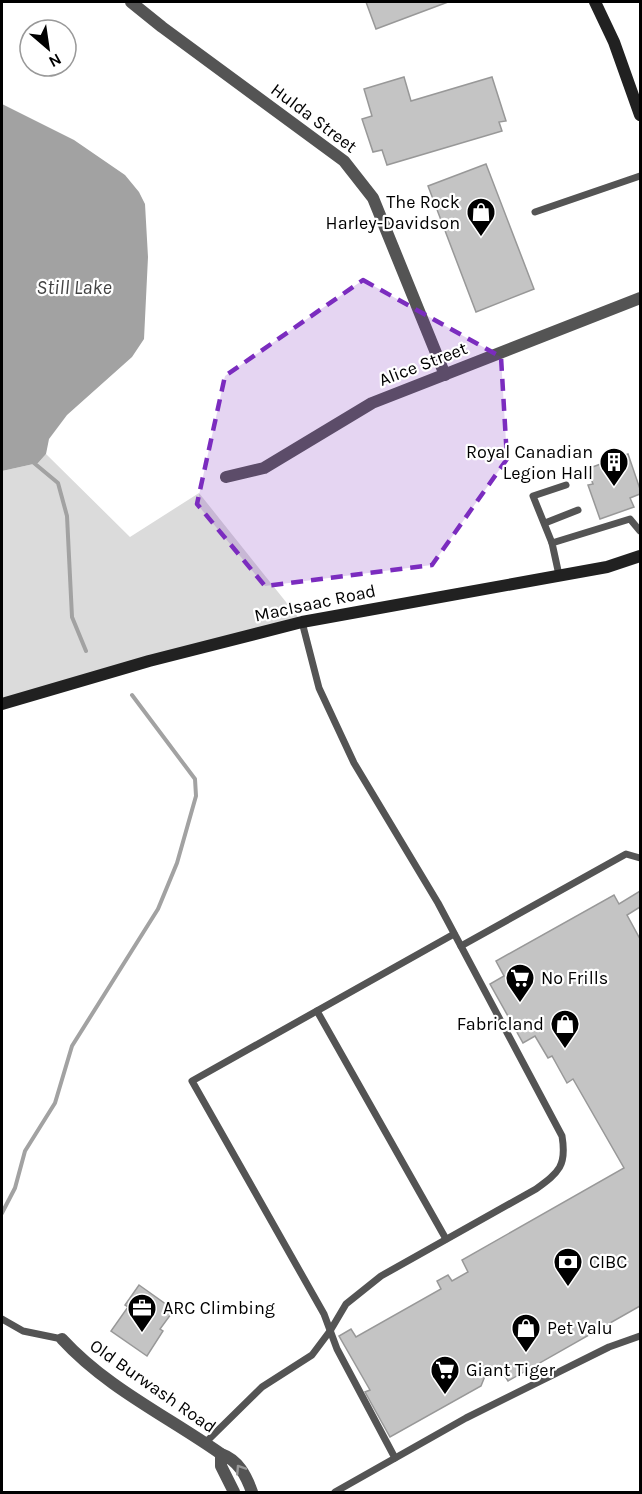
<svg xmlns="http://www.w3.org/2000/svg" width="642" height="1494" viewBox="0 0 642 1494" font-family="Karla,sans-serif">
	<style>
		.green { fill: #dbdbdb }
		.water { fill: #a2a2a2 }
		.lines { fill: none; stroke-linecap: round; stroke-linejoin: round }
		.stream { stroke: #a2a2a2; stroke-width: 4 }
		.building { fill: #c4c4c4; stroke: #989898; stroke-width: 1.5 }
		.lane { stroke: #545454; stroke-width: 7 }
		.street { stroke: #545454; stroke-width: 12 }
		.secondary { stroke: #212121; stroke-width: 12 }
		.oneway { stroke: #989898 }
		.marked { fill: #7b2cbf; fill-opacity: 0.2; stroke: #7b2cbf; stroke-width: 4.5; stroke-dasharray: 12 8; stroke-linejoin: round }
		.labels { text-anchor: middle; dominant-baseline: central; stroke-width: 4.5; stroke-linejoin: round; paint-order: stroke }
		.street-label { font-size: 18px; fill: #000; stroke: #fff }
		.poi-label { font-size: 18px; fill: #000; stroke: #fff; text-anchor: start }
		.water-label { font-size: 20px; font-style: italic; fill: #434343; stroke: #fff }
	</style>
	<rect width="100%" height="100%" fill="#fff"/>
	<polygon class="green" points="46,454 130,537 199,493 302,622 2,704 2,471 38,463"/>
	<polygon class="water" points="2,104 74,140 125,175 139,192 145,204 148,257 144,339 132,357 67,415 49,439 46,454 38,463 2,471"/>
	<g class="lines">
		<g class="stream">
			<polyline points="34,463 58,483 67,516 72,617 86,651"/>
			<polyline points="2,1213 15,1188 25,1151 55,1103 72,1046 158,909 177,863 196,796 195,779 132,695"/>
		</g>
	</g>
	<g class="building">
		<polygon points="366,2 448,2 376,29"/>
		<polygon points="404,77 411,101 492,77 506,121 499,122 502,131 387,165 382,150 373,152 362,119 372,116 364,89"/>
		<polygon points="486,164 534,289 476,312 428,186"/>
		<polygon points="628,454 640,489 640,494 630,498 634,507 600,519 588,485 593,484 587,469"/>
		<polygon points="640,891 640,907 627,915 640,939 640,1306 508,1381 500,1368 485,1376 481,1386 390,1437 365,1392 370,1390 339,1336 351,1329 356,1337 441,1289 437,1281 448,1275 452,1281 468,1272 462,1260 624,1168 573,1079 567,1083 552,1056 548,1058 535,1036 523,1043 490,984 504,976 496,961 614,895 619,904"/>
		<polygon points="139,1285 174,1310 160,1329 163,1331 147,1356 111,1331 128,1307 125,1305"/>
	</g>
	<g class="lines">
		<g class="lane">
			<polyline points="535,212 640,176"/>
			<polyline points="545,523 578,510"/>
			<polyline points="552,543 533,496 566,485"/>
			<polyline points="559,575 552,543 630,519 640,531"/>
			<polyline points="461,946 626,854 640,858"/>
			<polyline points="317,1011 446,1239"/>
			<polyline points="2,1319 23,1331 62,1339"/>
			<path d="M205,1443L262,1387L312,1355L330,1331L346,1304L381,1276L536,1189C559,1172 567,1166 562,1136L438,903L354,763L319,688L302,622"/>
			<polyline points="395,1458 337,1349 324,1314 192,1081 454,934"/>
			<polyline points="335,1492 466,1418 609,1347 640,1336"/>
		</g>
		<g class="street">
			<polyline points="131,2 162,27 344,161 373,198 445,375"/>
			<polyline points="226,477 264,468 372,403 640,298"/>
			<path d="M62,1339C107,1388 167,1416 221,1454C238,1460 246,1475 252,1492"/>
			<polyline points="221,1454 221,1466 234,1492"/>
		</g>
		<g class="secondary">
			<polyline points="595,2 614,42 640,115"/>
			<polyline points="2,704 149,661 302,622 607,567 640,556"/>
		</g>
	</g>
	<defs><path id="oneway-chevron" d="M-2-3.5L2.5 0L-2 3.5" fill="none" stroke-width="1.6" stroke-linecap="round" stroke-linejoin="round" transform="scale(1.5)"/></defs>
	<use class="oneway" href="#oneway-chevron" transform="translate(240 1469) rotate(-123)"/>
	<path class="marked" d="M363,280L501,357L507,459L432,565L265,586L197,504L225,376Z"/>
	<defs>
		<g id="shop-pin" transform="scale(1.5)"><path d="M0 17L-7.5 6A9.5 9.5 0 1 1 7.5 6Z" fill="#000" stroke="#fff"/><path d="M-5-2.5h2.3a2.7 3.5 0 0 1 5.4 0H5L5.5 6h-11ZM-1.5-2.5h3a1.5 2.3 0 0 0-3 0Z" fill="#fff"/></g>
		<g id="building-pin" transform="scale(1.5)"><path d="M0 17L-7.5 6A9.5 9.5 0 1 1 7.5 6Z" fill="#000" stroke="#fff"/><path d="M-4-6H4V6H1V3H-1V6H-4ZM-2.5-4.3h1.7v1.8h-1.7ZM.8-4.3h1.7v1.8H.8ZM-2.5-1h1.7V.8h-1.7ZM.8-1h1.7V.8H.8Z" fill="#fff"/></g>
		<g id="supermarket-pin" transform="scale(1.5)"><path d="M0 17L-7.5 6A9.5 9.5 0 1 1 7.5 6Z" fill="#000" stroke="#fff"/><path d="M-6-5.5h2.5l.6 2H6L4.5 2H-2.5L-4.4-4H-6ZM-1.5 3.2a1.3 1.3 0 1 0 .1 0ZM3 3.2a1.3 1.3 0 1 0 .1 0Z" fill="#fff"/></g>
		<g id="bank-pin" transform="scale(1.5)"><path d="M0 17L-7.5 6A9.5 9.5 0 1 1 7.5 6Z" fill="#000" stroke="#fff"/><path d="M-6-4H6V4H-6ZM0-2.3a2.3 2.3 0 1 0 0 4.6a2.3 2.3 0 1 0 0-4.6Z" fill="#fff"/></g>
		<g id="office-pin" transform="scale(1.5)"><path d="M0 17L-7.5 6A9.5 9.5 0 1 1 7.5 6Z" fill="#000" stroke="#fff"/><path d="M-6-3h4V-5.5h4V-3h4V5H-6ZM-1-4.5V-3h2v-1.5ZM-6 0V1H6V0Z" fill="#fff"/></g>
	</defs>
	<g fill-rule="evenodd">
		<use href="#shop-pin" x="481" y="212"/>
		<use href="#building-pin" x="614" y="462"/>
		<use href="#supermarket-pin" x="520" y="978"/>
		<use href="#shop-pin" x="565" y="1024"/>
		<use href="#bank-pin" x="568" y="1262"/>
		<use href="#office-pin" x="142" y="1308"/>
		<use href="#shop-pin" x="526" y="1328"/>
		<use href="#supermarket-pin" x="445" y="1370"/>
	</g>
	<g class="labels">
		<g class="street-label">
			<text transform="translate(314 118) rotate(37)">Hulda Street</text>
			<text transform="translate(423 364) rotate(-21)">Alice Street</text>
			<text transform="translate(315 603) rotate(-12)">MacIsaac Road</text>
			<text transform="translate(153 1386) rotate(35)">Old Burwash Road</text>
		</g>
		<g class="poi-label">
			<text x="460" y="202" text-anchor="end">The Rock<tspan x="460" dy="21">Harley-Davidson</tspan></text>
			<text x="593" y="452" text-anchor="end">Royal Canadian<tspan x="593" dy="21">Legion Hall</tspan></text>
			<text x="541" y="978">No Frills</text>
			<text x="544" y="1024" text-anchor="end">Fabricland</text>
			<text x="589" y="1262">CIBC</text>
			<text x="163" y="1308">ARC Climbing</text>
			<text x="547" y="1328">Pet Valu</text>
			<text x="466" y="1370">Giant Tiger</text>
		</g>
		<g class="water-label">
			<text x="74" y="287">Still Lake</text>
		</g>
	</g>
	<rect width="642" height="1494" fill="none" stroke="#000000" stroke-width="6"/>
	<g transform="translate(48 48) rotate(151)"><circle r="28" fill="#ffffff" stroke="#999999" stroke-width="1.5"/>
	<path d="M0-4.5L10 22L0 15L-10 22Z" fill="#000000"/>
	<text y="-9" font-size="16" font-weight="bold" text-anchor="middle" fill="#000000">N</text>
	</g>
</svg>
